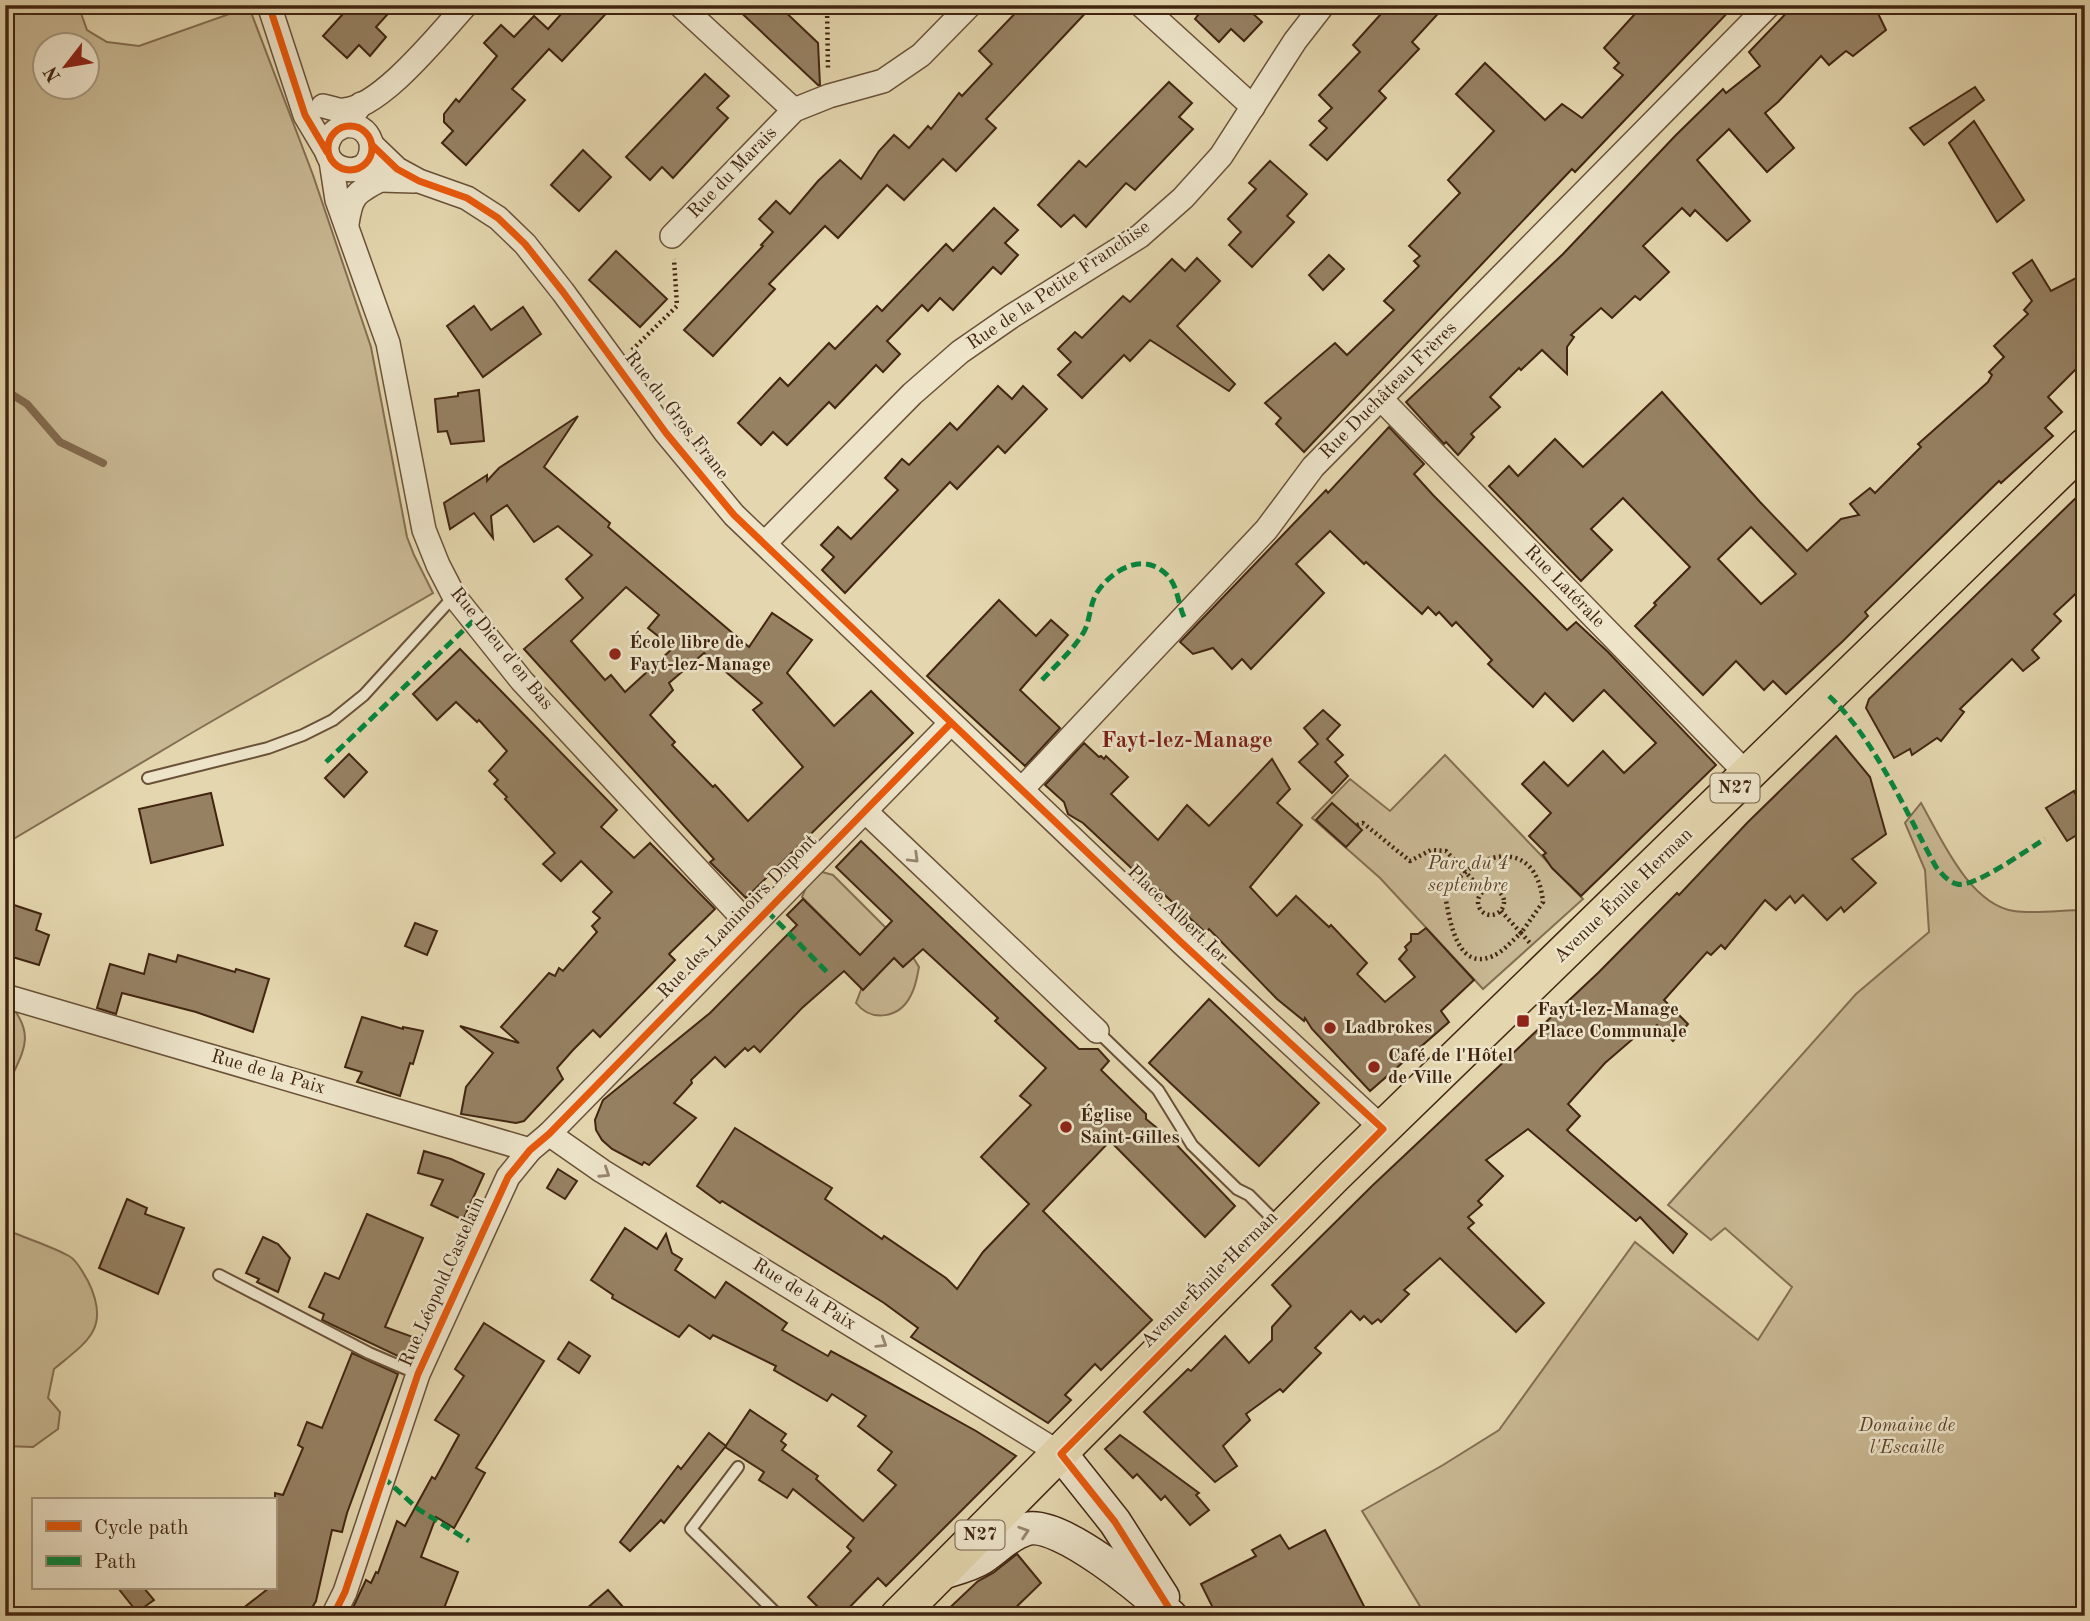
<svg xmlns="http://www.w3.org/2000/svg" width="2090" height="1621" viewBox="0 0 2090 1621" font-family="'Old Standard TT',serif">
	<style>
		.green { fill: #c8b893; stroke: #846e52; stroke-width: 2; fill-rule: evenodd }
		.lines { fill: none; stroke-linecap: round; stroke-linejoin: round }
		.stream { stroke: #826b4f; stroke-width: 8 }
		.building { fill: #968163; stroke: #412511; stroke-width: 2; fill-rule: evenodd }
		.lane-casing { stroke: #6a5138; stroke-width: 14 }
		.street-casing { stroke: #6a5138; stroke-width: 26 }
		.secondary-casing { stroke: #412511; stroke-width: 35 }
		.primary-casing { stroke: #412511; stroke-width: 38 }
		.path { stroke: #412511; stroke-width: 4.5; stroke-dasharray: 2 3.5; stroke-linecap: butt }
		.lane { stroke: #ede4ca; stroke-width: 10 }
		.street { stroke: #ede4ca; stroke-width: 23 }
		.secondary { stroke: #ede4ca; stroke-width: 32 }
		.primary { stroke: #e4d6ae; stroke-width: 35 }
		.quiet { stroke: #00873e; stroke-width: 5; stroke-dasharray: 10 5; stroke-linecap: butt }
		.cycleway-casing { stroke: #ede4ca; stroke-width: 11 }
		.cycleway { stroke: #e8590c; stroke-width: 7 }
		.oneway { stroke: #97846e }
		.poi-dot { fill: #8f2418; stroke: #ede4ca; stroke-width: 2.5 }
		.labels { text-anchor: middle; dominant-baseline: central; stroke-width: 5; stroke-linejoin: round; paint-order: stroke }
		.shield { fill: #ede4ca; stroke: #755e48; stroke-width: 2 }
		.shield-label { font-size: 18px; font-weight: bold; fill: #412511 }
		.street-label { font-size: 19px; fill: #412511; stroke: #ede4ca }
		.poi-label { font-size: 19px; font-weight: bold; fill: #412511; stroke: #ede4ca; text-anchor: start }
		.park-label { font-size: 19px; font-style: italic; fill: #5c422b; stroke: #ede4ca }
		.quarter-label { font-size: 23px; font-weight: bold; fill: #7a1f14; stroke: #ede4ca }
	</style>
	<rect width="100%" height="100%" fill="#e4d6ae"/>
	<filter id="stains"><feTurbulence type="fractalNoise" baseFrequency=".00286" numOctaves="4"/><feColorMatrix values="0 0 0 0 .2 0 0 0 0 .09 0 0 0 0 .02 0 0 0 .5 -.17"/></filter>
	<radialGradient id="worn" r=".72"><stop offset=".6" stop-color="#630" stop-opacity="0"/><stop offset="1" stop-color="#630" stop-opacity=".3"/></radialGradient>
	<g class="green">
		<path d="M5,5H78L87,30L107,42L139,46L249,7L313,175L371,347L407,537L414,555L433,593L195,731L5,844ZM46,46H88V88H46Z"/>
		<polygon points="1445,755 1583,899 1483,989 1380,878 1312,818 1350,779 1390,811"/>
		<path d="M1921,803C1941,838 1969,904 2014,911C2035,914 2063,910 2085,910V1616H1426L1362,1511L1443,1465L1499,1430L1635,1242L1758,1340L1792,1287L1725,1228L1711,1240L1668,1205L1856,994L1929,932L1925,870L1905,823Z"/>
		<path d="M822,872L833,875L909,951L919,967C917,977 916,986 911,995C900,1018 872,1023 856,1003L862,987L877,972L802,897L807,885Z"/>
		<path d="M5,998C39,1036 23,1050 5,1091Z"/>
		<path d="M9,1231C28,1239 51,1246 69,1256C78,1261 83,1273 88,1281C111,1328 88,1341 54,1369L48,1398L60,1412L58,1429L33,1447L5,1446V1233Z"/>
	</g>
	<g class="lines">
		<polyline class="stream" points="5,390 27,404 60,442 103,463"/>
	</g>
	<g class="building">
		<polygon points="351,5 396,5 376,27 386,37 370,56 359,45 347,58 323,36"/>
		<polygon points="569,5 614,5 562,61 549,49 512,89 525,100 466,165 442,143 453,131 444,122 444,114 456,99 459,102 497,56 484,43 501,25 514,37 534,16 548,29"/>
		<polygon points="733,5 778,5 818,43 820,85 818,85"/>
		<polygon points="1023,5 1093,5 986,119 996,128 956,171 943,159 904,200 887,185 838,238 825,226 769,284 775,289 713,356 684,330 763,246 761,245 773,232 759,219 776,201 790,214 818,181 840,160 861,179 879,151 894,135 909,148 928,126 931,129 959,93 962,96 992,64 979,51"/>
		<polygon points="1206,5 1253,5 1249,10 1262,22 1244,41 1231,29 1219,42 1195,19"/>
		<polygon points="1389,5 1446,5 1412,42 1419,49 1379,91 1386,98 1327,160 1310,145 1327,128 1319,121 1332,108 1319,95 1360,52 1353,45"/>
		<polygon points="1643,5 1735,5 1575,172 1572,169 1551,191 1304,452 1276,424 1281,418 1265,403 1335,343 1347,355 1394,310 1384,301 1419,266 1414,261 1420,256 1409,246 1460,193 1448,180 1494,131 1456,94 1485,63 1545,120 1562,104 1582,118 1623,75 1614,68 1619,63 1604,48"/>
		<polygon points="1794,5 1874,5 1886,30 1853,56 1846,51 1829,65 1821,56 1778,102 1765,113 1794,148 1767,172 1729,129 1697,160 1750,221 1727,241 1695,210 1690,216 1682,208 1643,246 1669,272 1640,300 1635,296 1612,318 1601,308 1571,335 1574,337 1567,347 1567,374 1542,350 1521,370 1519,368 1490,397 1500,407 1471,434 1474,437 1458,455 1446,442 1444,444 1406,402 1563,254 1676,135 1723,89 1726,93 1760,66 1749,52"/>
		<polygon points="705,74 729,96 717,108 728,118 673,178 662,167 650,180 626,157"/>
		<polygon points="1169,82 1192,103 1179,117 1193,129 1135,190 1126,183 1086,227 1074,215 1061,227 1038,205 1079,161 1086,167"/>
		<polygon points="1975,87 1984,100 1924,145 1910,128"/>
		<polygon points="1974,121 2024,200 1997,222 1949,143"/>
		<polygon points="583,150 611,177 579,211 551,185"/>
		<polygon points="1270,161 1307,194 1287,216 1294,222 1252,267 1229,245 1241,232 1228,219 1256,189 1249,183"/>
		<polygon points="994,208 1018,230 1005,243 1018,255 1001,274 993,267 953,310 940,298 928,311 922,305 887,341 900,354 883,372 876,365 835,408 829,402 787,445 773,432 761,445 738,423 780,378 788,386 829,343 835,349 877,306 882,311 946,244 953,251"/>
		<polygon points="616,251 667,299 640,327 589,280"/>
		<polygon points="1329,255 1344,269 1323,290 1309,275"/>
		<polygon points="1197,258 1220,281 1177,326 1235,384 1229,391 1150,340 1130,361 1124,355 1082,398 1058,375 1071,362 1058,349 1075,332 1082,338 1123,296 1130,302 1172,259 1185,271"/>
		<path d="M2032,260L2051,291L2078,277L2085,288V360L2048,397L2062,412L2045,428L2053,436L2001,483L1999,481L1865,612L1868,616L1843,641L1786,694L1773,681L1764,690L1736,661L1703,695L1635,626L1656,605L1654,603L1690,567L1623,498L1591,529L1612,550L1581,581L1489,486L1509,466L1518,476L1555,439L1583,467L1662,392L1760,502L1807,551L1841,519L1859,515L1850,504L1870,488L1875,493L1921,447L1918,444L1988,382L1992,375L1989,372L2004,357L1994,346L2028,314L2024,310L2032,301L2013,273ZM1751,527L1796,574L1761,604L1718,559Z"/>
		<polygon points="474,306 491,330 523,307 541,334 483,377 447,326"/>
		<polygon points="998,386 1012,399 1023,386 1047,409 1005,453 998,446 957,489 950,482 845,593 822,570 834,557 821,545 838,527 851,539 898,490 885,478 902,459 909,465 950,423 957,430"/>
		<polygon points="479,390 484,441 451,444 447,431 438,432 435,399 458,396 458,393"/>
		<path d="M578,416L544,467L610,523L608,527L749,647L772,613L812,640L787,673L834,726L871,691L913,733L746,898L710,862L714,859L524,649L583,598L566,579L592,555L558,526L534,542L507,505L491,516L493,538L474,513L450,529L444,503L487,475V481L499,468ZM626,587L659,615L648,628L673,648L625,692L611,675L605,680L571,641ZM704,653L762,703L753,710L803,767L748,821L715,785L713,787L672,745L675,742L650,715L673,690L669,683Z"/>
		<polygon points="1389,427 1424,464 1414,474 1433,495 1567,630 1576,622 1608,652 1716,765 1581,896 1552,868 1543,855 1546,853 1529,836 1551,813 1522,784 1544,762 1568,786 1603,751 1624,773 1656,743 1604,690 1573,721 1545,693 1533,707 1488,664 1492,660 1456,622 1452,626 1439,612 1436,615 1428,607 1422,614 1366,562 1364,564 1330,531 1296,564 1324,593 1251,669 1242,659 1232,669 1213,648 1193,654 1180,642 1326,490 1328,493"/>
		<polygon points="2085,489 2085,585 2054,614 2061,621 2032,650 2039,658 2023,671 2012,659 1960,709 1964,712 1941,741 1937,738 1912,755 1910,749 1894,758 1866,708 1869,699"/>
		<polygon points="999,600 1036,636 1051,620 1068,635 1020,690 1060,728 1025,766 927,676"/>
		<polygon points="460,649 617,810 601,827 634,858 650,843 715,909 669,954 675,960 600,1037 593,1030 573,1050 557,1068 563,1079 524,1121 516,1123 461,1114 466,1087 493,1053 460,1026 519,1043 501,1027 549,973 555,976 559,968 563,971 597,932 592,926 600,918 593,912 612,892 581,861 561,881 543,864 555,853 505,799 507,797 494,784 498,780 489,771 507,751 479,720 477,722 456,702 437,720 413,694"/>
		<polygon points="1323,710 1340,725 1327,739 1343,755 1335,762 1348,776 1332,793 1299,762 1318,744 1304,728"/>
		<polygon points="1836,736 1870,777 1886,834 1852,859 1876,883 1844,912 1841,907 1827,920 1803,895 1795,903 1790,896 1776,910 1765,900 1725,949 1721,945 1711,955 1707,952 1664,1000 1688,1024 1673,1041 1657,1025 1646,1035 1642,1031 1605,1063 1568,1104 1580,1116 1567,1130 1570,1133 1687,1234 1673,1253 1640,1217 1636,1221 1528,1129 1486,1160 1503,1176 1478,1201 1482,1205 1468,1217 1474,1223 1468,1228 1544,1303 1516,1332 1440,1258 1404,1290 1409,1294 1381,1322 1378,1319 1372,1324 1364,1316 1360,1320 1351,1311 1315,1348 1321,1353 1283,1392 1280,1389 1246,1414 1250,1420 1223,1446 1237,1466 1215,1482 1144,1412 1188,1369 1191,1371 1225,1336 1249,1363 1272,1340 1272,1327 1291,1306 1272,1285 1372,1186 1599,972 1677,893 1679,895 1748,822"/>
		<polygon points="1084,743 1099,757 1101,756 1104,759 1106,756 1128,777 1111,794 1158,840 1187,805 1209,826 1272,759 1290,789 1277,803 1302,825 1250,887 1277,916 1296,896 1329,927 1331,925 1367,963 1357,974 1385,1002 1415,977 1399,959 1407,950 1405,947 1411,941 1411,934 1418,934 1426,928 1474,980 1441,1011 1449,1022 1370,1091 1312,1029 1305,1018 1304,1021 1277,999 1209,929 1206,933 1158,889 1156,891 1083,823 1068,814 1064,802 1045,785"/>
		<polygon points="349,754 367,772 344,797 325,778"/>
		<polygon points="2085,790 2085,830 2067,841 2046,808 2074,791 2076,795"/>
		<polygon points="211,793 223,845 151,863 139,809"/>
		<polygon points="1332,803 1362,830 1346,847 1316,820"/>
		<polygon points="861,841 1079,1049 1098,1049 1109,1061 1101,1070 1146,1114 1146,1119 1173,1141 1235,1206 1205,1237 1110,1141 1043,1211 1152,1320 1101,1370 1095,1364 1065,1395 1071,1400 1048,1423 911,1337 918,1328 884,1303 722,1201 720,1203 697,1186 735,1128 832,1188 825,1199 882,1239 884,1236 946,1278 957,1289 983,1252 1029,1204 981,1157 1031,1105 1020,1096 1046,1068 995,1021 998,1018 923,949 903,967 894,958 863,990 844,971 802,1008 760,1052 754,1046 748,1051 745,1048 725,1067 715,1057 691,1080 692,1083 674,1103 696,1118 649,1165 644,1162 642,1165 612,1149 602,1140 596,1130 595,1120 603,1100 710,1013 797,925 787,915 803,899 860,955 892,921 836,867"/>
		<polygon points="5,902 41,914 36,930 49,935 39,965 6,955 13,934 5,931"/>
		<polygon points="415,923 437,931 427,955 405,946"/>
		<polygon points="149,954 176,962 178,955 235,972 236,969 269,979 253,1032 196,1012 122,993 116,1014 97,1008 110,964 144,974"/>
		<polygon points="1209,999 1319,1103 1259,1166 1149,1063"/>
		<polygon points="362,1017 403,1029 403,1027 423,1031 413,1064 410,1063 400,1096 357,1082 362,1072 345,1067"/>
		<polygon points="424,1151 451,1159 484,1174 463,1220 431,1205 443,1180 418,1173"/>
		<polygon points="558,1169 577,1181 565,1199 547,1188"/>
		<polygon points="127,1199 147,1208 145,1214 184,1228 158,1294 99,1268"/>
		<polygon points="367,1214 423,1238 385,1327 413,1337 404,1359 322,1320 324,1314 309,1307 325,1273 339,1279"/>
		<polygon points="625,1228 657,1249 666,1234 672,1253 682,1259 675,1270 715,1298 726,1282 787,1323 782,1330 828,1356 831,1351 868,1371 976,1431 1016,1456 886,1586 878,1578 841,1616 827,1616 808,1597 851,1551 847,1547 854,1538 793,1489 787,1498 759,1480 764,1472 725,1447 750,1410 786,1434 781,1441 786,1445 782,1450 818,1476 816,1479 863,1521 896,1485 878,1470 892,1452 858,1426 866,1416 832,1394 827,1401 774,1370 776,1366 713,1335 710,1339 689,1325 679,1337 612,1298 613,1295 591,1280"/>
		<polygon points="263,1237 278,1244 290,1258 278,1292 257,1282 259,1279 246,1273"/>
		<polygon points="484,1323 544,1361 476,1468 485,1473 454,1528 436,1517 421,1557 458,1572 441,1616 349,1616 366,1580 371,1583 376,1572 378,1573 397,1521 405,1526 432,1477 435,1479 459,1435 435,1420 464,1376 455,1369"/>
		<polygon points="569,1342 590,1356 579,1373 558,1359"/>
		<polygon points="352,1353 398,1374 347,1513 342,1532 332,1530 316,1601 307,1616 233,1616 269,1588 275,1588 275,1493 283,1495 303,1448 298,1445 307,1422 322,1428"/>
		<polygon points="709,1433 726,1446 664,1523 661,1520 630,1551 620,1542 678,1466 681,1469"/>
		<polygon points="1120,1435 1199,1493 1196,1495 1209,1510 1190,1525 1165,1496 1161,1500 1137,1474 1133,1478 1105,1449"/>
		<polygon points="1325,1530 1369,1616 1217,1616 1201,1584 1256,1556 1252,1550 1280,1535 1289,1549"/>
		<polygon points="1017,1554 1041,1583 1007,1616 941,1616 978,1581 993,1573"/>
		<polygon points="118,1588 144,1588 154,1600 137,1612"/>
		<polygon points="608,1590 631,1616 578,1616"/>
	</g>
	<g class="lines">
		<g class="lane-casing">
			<g id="lane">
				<polyline points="148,778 268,748 303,735 333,720 364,695 454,596"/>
				<polyline points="1097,1031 1158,1090 1192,1145 1237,1189 1249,1195 1278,1224"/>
				<polyline points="219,1275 369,1353 418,1374"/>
				<polyline points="738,1467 691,1529 779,1616"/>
			</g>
		</g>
		<g class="street-casing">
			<g id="street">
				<polyline points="269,5 305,115 327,152"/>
				<polyline points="680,5 794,110"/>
				<polyline points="1141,5 1253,107"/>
				<path d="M323,106C329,107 338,111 344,110C382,107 440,33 466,5"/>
				<path d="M345,126C358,124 367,130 371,142C376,188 310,170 331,136C334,130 339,129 344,126C350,121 356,111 361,104"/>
				<polyline points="372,145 397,169 419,181 467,198 498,218 525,244 563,292 666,433 734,515 1183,944 1383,1129"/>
				<polyline points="331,161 337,200 388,343 424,530 438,565 454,596 522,681 751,927"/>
				<polyline points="356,169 380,180 414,181"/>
				<path d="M347,224C351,196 355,193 380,180"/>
				<polyline points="672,236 794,110 829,96 883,81 921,55 970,5"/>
				<polyline points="1381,399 1748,775"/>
				<polyline points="765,543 912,394 960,352 1012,316 1140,236 1183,198 1221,156 1295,41 1323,5"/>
				<polyline points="1022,789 1266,530 1313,467 1769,5"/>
				<polyline points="865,811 1097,1031"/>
				<polyline points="5,996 530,1150"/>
				<polyline points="549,1134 602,1171 1061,1454"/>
				<polyline points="333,1616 345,1592 418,1374 508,1177 530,1150 549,1134 951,723"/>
			</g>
		</g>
		<g class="secondary-casing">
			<g id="secondary">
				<polyline points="1061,1454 1115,1522 1163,1597"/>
				<path d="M942,1573C955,1569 971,1565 982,1558C997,1548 1009,1534 1027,1529C1060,1520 1146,1593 1171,1616"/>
			</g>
		</g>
		<g class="primary-casing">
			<polyline id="primary" points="898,1616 1334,1176 2085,446"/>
		</g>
		<g class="path">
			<polyline points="827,5 828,71"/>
			<polyline points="632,350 677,306 674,259"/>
			<polyline points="1357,825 1363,823 1410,861 1431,850 1446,851 1483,891"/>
			<circle cx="1491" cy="902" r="13"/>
			<path d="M1501,911L1521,933L1543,902C1536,833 1472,852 1445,895C1450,922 1458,979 1500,952C1507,947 1514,939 1521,933L1530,943"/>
		</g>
		<use href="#lane" class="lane"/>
		<use href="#street" class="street"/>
		<use href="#secondary" class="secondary"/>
		<use href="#primary" class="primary"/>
		<g class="quiet">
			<path d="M1042,680C1055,666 1071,652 1082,635C1090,624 1089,607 1096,594C1111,570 1144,550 1168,576C1178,587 1178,604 1184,617"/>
			<path d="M1829,696C1874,738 1906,812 1936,867C1942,874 1948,882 1957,884C1973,889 2028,849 2045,839"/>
			<polyline points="326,762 473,621"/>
			<polyline points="767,911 827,972"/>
			<polyline points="383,1477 418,1509 469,1541"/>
		</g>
		<g class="cycleway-casing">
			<g id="cycleway">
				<polyline points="269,5 305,115 327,152"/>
				<circle cx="350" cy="148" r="22"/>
				<polyline points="372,145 397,169 419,181 467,198 498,218 525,244 563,292 666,433 734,515 1183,944 1383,1129 1061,1454 1115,1522 1174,1616"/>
				<polyline points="333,1616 345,1592 418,1374 508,1177 530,1150 549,1134 951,723"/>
			</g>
		</g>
		<use href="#cycleway" class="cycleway"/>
	</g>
	<defs><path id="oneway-chevron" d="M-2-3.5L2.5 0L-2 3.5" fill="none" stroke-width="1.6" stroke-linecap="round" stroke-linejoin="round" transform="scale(1.75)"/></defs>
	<g class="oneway">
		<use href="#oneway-chevron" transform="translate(914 858) rotate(44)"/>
		<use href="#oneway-chevron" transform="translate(605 1173) rotate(33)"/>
		<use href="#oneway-chevron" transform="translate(882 1343) rotate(32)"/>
		<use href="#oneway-chevron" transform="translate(1024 1532) rotate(-18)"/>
	</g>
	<g class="poi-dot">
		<circle cx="615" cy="654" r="7"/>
		<rect x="1516" y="1014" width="14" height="14" rx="3.5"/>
		<circle cx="1330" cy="1028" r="7"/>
		<circle cx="1374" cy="1067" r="7"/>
		<circle cx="1066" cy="1127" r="7"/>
	</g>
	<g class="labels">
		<g class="shield">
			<rect x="1710.5" y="773.5" width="49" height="29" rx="5"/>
			<rect x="955.5" y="1520.5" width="49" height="29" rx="5"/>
		</g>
		<g class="shield-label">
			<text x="1735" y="788">N27</text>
			<text x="980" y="1535">N27</text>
		</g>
		<g class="street-label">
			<text transform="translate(733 173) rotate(-46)">Rue du Marais</text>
			<text transform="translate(1059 286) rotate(-34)">Rue de la Petite Franchise</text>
			<text transform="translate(1389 391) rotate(-45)">Rue Duchâteau Frères</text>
			<text transform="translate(676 416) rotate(52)">Rue du Gros Frane</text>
			<text transform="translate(1564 587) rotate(46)">Rue Latérale</text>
			<text transform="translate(501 649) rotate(51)">Rue Dieu d'en Bas</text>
			<text transform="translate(1624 896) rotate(-44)">Avenue Émile Herman</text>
			<text transform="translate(1177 915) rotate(44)">Place Albert Ier</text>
			<text transform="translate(738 917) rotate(-46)">Rue des Laminoirs Dupont</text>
			<text transform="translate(268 1073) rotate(16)">Rue de la Paix</text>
			<text transform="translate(1210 1280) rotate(-45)">Avenue Émile Herman</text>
			<text transform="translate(443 1282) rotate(-66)">Rue Léopold Castelain</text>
			<text transform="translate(804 1295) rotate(32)">Rue de la Paix</text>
		</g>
		<g class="poi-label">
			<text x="629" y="643">École libre de<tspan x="629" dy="22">Fayt-lez-Manage</tspan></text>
			<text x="1537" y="1010">Fayt-lez-Manage<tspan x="1537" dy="22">Place Communale</tspan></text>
			<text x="1344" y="1028">Ladbrokes</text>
			<text x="1388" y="1056">Café de l'Hôtel<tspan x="1388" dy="22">de Ville</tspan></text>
			<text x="1080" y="1116">Église<tspan x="1080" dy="22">Saint-Gilles</tspan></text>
		</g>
		<g class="park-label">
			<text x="1468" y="864">Parc du 4<tspan x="1468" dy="22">septembre</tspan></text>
			<text x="1907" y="1426">Domaine de<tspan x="1907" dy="22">l'Escaille</tspan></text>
		</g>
		<g class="quarter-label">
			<text x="1187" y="740">Fayt-lez-Manage</text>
		</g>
	</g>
	<rect width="2090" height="1621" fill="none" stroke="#e4d6ae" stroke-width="28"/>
	<rect x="7" y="7" width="2076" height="1607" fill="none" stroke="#412511" stroke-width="3.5"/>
	<rect x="14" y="14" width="2062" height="1593" fill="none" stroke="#412511" stroke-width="2"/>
	<rect x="32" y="1498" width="245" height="91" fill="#ede4ca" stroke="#a89880" stroke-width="2"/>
	<rect x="46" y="1521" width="35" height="10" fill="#e8590c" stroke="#a89880" stroke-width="2"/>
	<text x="94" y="1534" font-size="21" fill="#412511">Cycle path</text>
	<rect x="46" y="1556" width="35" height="10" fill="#00873e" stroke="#a89880" stroke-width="2"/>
	<text x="94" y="1568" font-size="21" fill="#412511">Path</text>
	<g transform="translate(66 66) rotate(239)"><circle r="33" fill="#ede4ca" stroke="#a89880" stroke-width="2"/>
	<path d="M0-5L12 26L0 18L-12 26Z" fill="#8f2418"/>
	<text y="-10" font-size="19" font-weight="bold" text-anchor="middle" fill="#412511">N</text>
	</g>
	<rect width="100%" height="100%" filter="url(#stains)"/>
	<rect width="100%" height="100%" fill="url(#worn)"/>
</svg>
